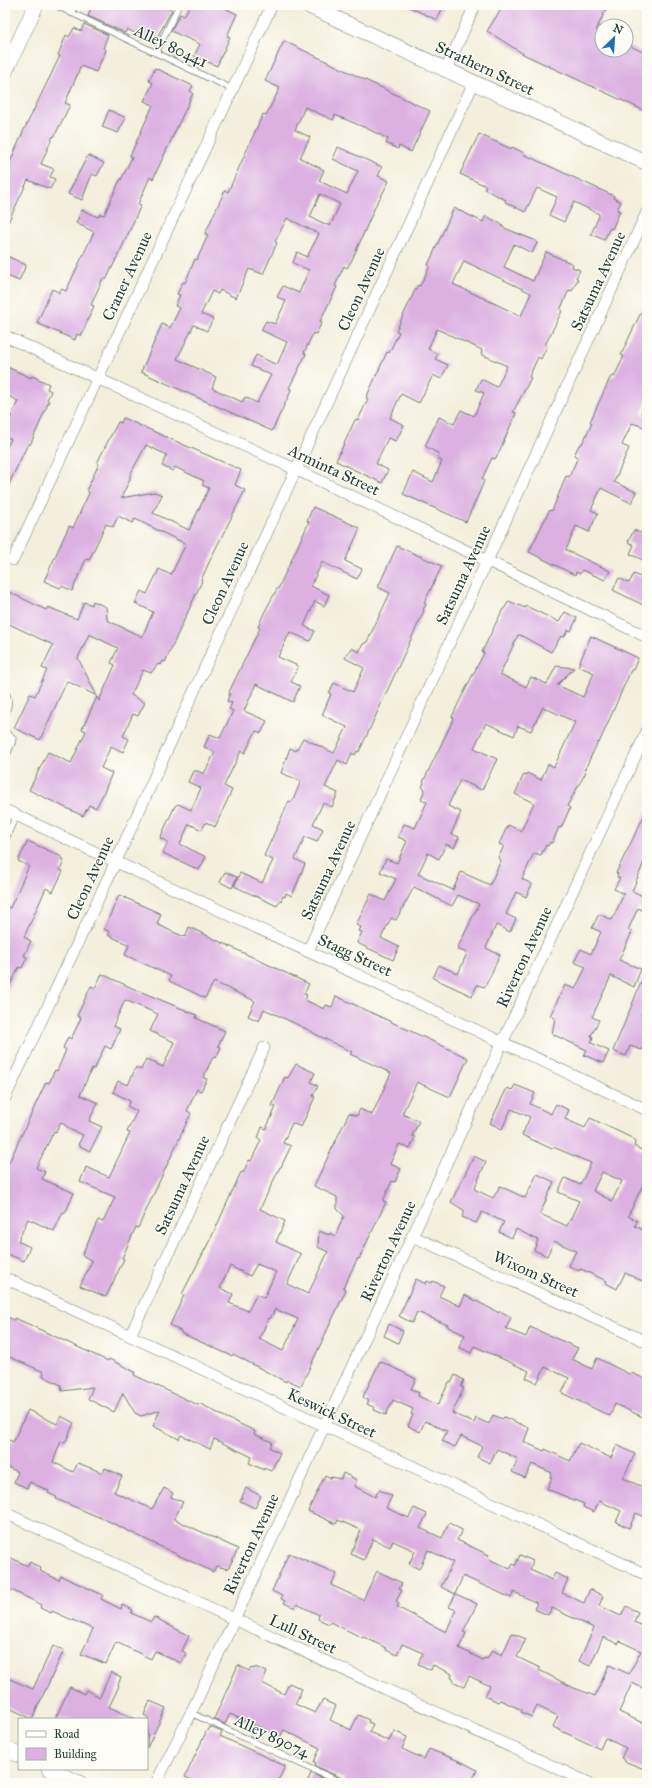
<svg xmlns="http://www.w3.org/2000/svg" width="652" height="1788" viewBox="0 0 652 1788" font-family="'IM FELL Great Primer',serif">
	<style>
		.building { fill: #dcb1e2; fill-rule: evenodd }
		.lines { fill: none; stroke-linecap: round; stroke-linejoin: round }
		.service-casing { stroke: #6a7b6f; stroke-width: 7 }
		.minor-casing { stroke: #6a7b6f; stroke-width: 12 }
		.secondary-casing { stroke: #6a7b6f; stroke-width: 16 }
		.service { stroke: #fff; stroke-width: 5.5 }
		.minor { stroke: #fff; stroke-width: 11 }
		.secondary { stroke: #fff; stroke-width: 15 }
		.labels { text-anchor: middle; dominant-baseline: central; stroke-width: 3; stroke-linejoin: round; paint-order: stroke }
		.street-label { font-size: 16px; fill: #1f3d34; stroke: #fdfcf7 }
	</style>
	<rect width="100%" height="100%" fill="#fdfcf7"/>
	<filter id="ink" filterUnits="userSpaceOnUse"><feTurbulence type="fractalNoise" baseFrequency=".025" numOctaves="2"/><feDisplacementMap in="SourceGraphic" scale="8" xChannelSelector="R" yChannelSelector="G"/><feConvolveMatrix kernelMatrix="1 2 1 2 8 2 1 2 1" color-interpolation-filters="sRGB"/></filter>
	<filter id="wash" filterUnits="userSpaceOnUse"><feTurbulence type="fractalNoise" baseFrequency=".012" numOctaves="4" result="noise"/><feDisplacementMap in="SourceGraphic" scale="16" xChannelSelector="R" yChannelSelector="G"/><feGaussianBlur stdDeviation="0.9" result="paint"/><feColorMatrix in="noise" values="0 0 0 0 0 0 0 0 0 0 0 0 0 0 0 0 0 1.4 0 .05"/><feComposite in="paint" operator="in"/></filter>
	<g filter="url(#wash)">
		<rect width="100%" height="100%" fill="#f4efdc"/>
		<g id="blocks">
			<g class="building">
				<polygon points="92,5 161,5 172,10 154,43 127,29 125,33 88,16"/>
				<polygon points="190,5 219,5 237,14 227,36 230,37 229,39 217,66 194,56 200,44 171,31 180,14 184,16"/>
				<polygon points="405,5 444,5 437,20"/>
				<polygon points="504,5 608,5 596,30 602,32 602,50 626,50 626,44 647,54 647,112 525,55 487,31"/>
				<polygon points="84,24 108,35 103,48 106,50 96,72 81,66 65,103 70,105 54,137 53,136 41,164 54,169 50,177 55,179 50,189 28,180 5,229 5,174 23,132 60,56 58,55 66,35 69,37 74,28 81,31"/>
				<path d="M284,41L430,111L411,152L399,146L398,149L386,143L388,139L366,128L335,115L333,120L305,107L295,130L310,137L300,158L324,170L319,181L347,194L358,171L333,159L338,147L382,167L378,176L389,181L379,200H378L352,260L347,268L344,266L335,286L337,287L320,321L322,322L316,334L313,333L304,353L306,354L289,388L291,389L290,393L272,431L141,372L162,324L170,328L180,308L175,306L180,295L177,294L183,282L185,283L195,259L197,260L208,235L205,234L225,190L228,192L263,114L266,115L280,88L265,81ZM320,194L340,204L330,226L310,217ZM287,218L319,234L307,257L297,252L293,263L309,270L299,293L283,286L277,297L286,301L275,324L266,321L261,330L287,342L277,365L256,355L251,366L271,375L257,403L245,397L242,402L212,388L216,377L177,359L194,325L207,331L213,319L201,314L212,291L218,294L220,290L236,298L249,269L263,274L277,243L275,242Z"/>
				<polygon points="155,68 193,86 190,91 193,93 153,179 150,177 138,204 141,205 123,245 106,280 103,278 91,305 94,306 81,336 77,334 75,340 37,323 52,289 60,293 61,289 66,291 94,232 76,223 82,210 98,217 100,214 104,215 120,180 121,180 132,157 130,156 153,105 144,101 153,83 149,81"/>
				<polygon points="109,110 126,118 118,133 102,127"/>
				<polygon points="479,134 511,149 512,147 524,153 523,154 614,196 613,198 621,202 617,210 620,211 612,229 610,228 604,240 591,234 599,216 599,214 574,202 564,222 549,215 557,197 537,188 525,212 505,202 506,200 484,189 486,186 460,174"/>
				<polygon points="88,155 104,163 97,176 92,174 82,200 68,194"/>
				<path d="M454,208L483,222L486,216L503,225L502,227L536,241L537,243L532,253L514,244L504,267L533,281L546,252L573,264L572,267L580,270L576,278L578,279L572,291L569,290L560,310L562,311L545,345L547,346L541,359L538,357L529,377L531,378L513,412L516,413L499,452L495,459L492,458L482,479L484,480L483,484L466,522L403,494L413,472L433,482L442,461L438,459L439,454L425,446L439,417L454,424L461,410L474,416L484,393L476,390L481,379L497,387L507,366L481,354L482,350L437,329L428,349L438,354L435,359L448,365L441,379L433,375L419,403L401,394L390,418L404,425L396,441L388,438L376,464L388,470L382,483L336,461L354,422L356,419L358,420L368,399L366,398L387,352L389,353L399,332L396,331L416,288L418,285L420,286L430,266L428,265ZM464,261L531,293L521,316L453,284Z"/>
				<polygon points="5,255 26,265 19,281 5,275"/>
				<polygon points="647,300 647,401 641,413 647,416 647,428 632,423 622,445 629,448 614,482 636,492 631,503 601,488 591,510 598,513 589,532 576,526 566,550 610,571 605,580 582,570 580,574 576,572 575,575 529,552 548,513 550,510 552,511 566,476 569,477 578,457 574,455 579,445 582,444 592,423 590,422 610,378 612,376 614,377 624,356 621,355 625,346"/>
				<polygon points="5,366 31,378 32,376 49,384 47,389 51,391 47,400 49,401 39,425 30,445 28,444 5,492 5,451 11,439 5,437 5,430 18,401 5,394"/>
				<path d="M123,418L241,470L235,485L245,490L211,558L201,580L202,581L165,662L163,661L161,665L158,664L151,673L143,670L131,695L145,703L138,716L133,714L123,736L129,739L123,752L111,746L101,768L112,773L104,792L96,808L89,805L83,816L29,790L48,752L71,763L86,731L82,729L97,697L99,701L115,665L111,663L118,648L89,634L78,658L97,696L67,681L40,740L14,728L30,694L35,696L47,670L42,668L53,645L5,622V590L46,610L48,607L77,619L84,602L92,605L93,601L106,607L107,620L142,637L153,612L135,603L141,591L147,594L159,569L171,575L186,544L135,519L133,523L118,516L113,527L106,524L89,560L86,559L72,591L62,586L60,588L44,581L69,526L73,528L83,506L89,493L87,489L99,464L97,463L106,445L118,422L121,423ZM146,445L167,455L162,466L173,471L175,467L204,481L202,485L209,488L189,530L153,513L162,495L155,492L121,498L130,479V475Z"/>
				<polygon points="313,507 360,528 345,561 362,569 357,579 322,562 311,586 329,595 324,606 315,601 304,626 315,631 310,641 290,632 278,657 298,666 291,682 300,686 293,702 256,684 244,711 267,721 261,733 256,731 245,753 241,751 224,786 232,790 215,827 206,822 202,830 189,824 180,844 206,857 199,870 163,853 168,842 160,838 175,806 178,804 191,810 201,788 188,782 193,771 198,771 204,774 215,752 204,747 210,734 220,738 233,711 229,709 232,703 227,701 230,693 229,692 260,628 258,627 264,613 277,589 278,589 296,550 309,522 307,521"/>
				<polygon points="634,530 647,536 647,551 643,560 630,554 634,545 628,542"/>
				<polygon points="397,546 442,566 424,603 426,604 423,610 424,611 359,752 357,751 355,755 352,753 347,765 338,760 325,787 338,793 332,807 323,803 313,824 323,829 317,842 305,837 295,859 305,864 292,896 286,893 285,897 283,896 281,901 280,900 277,906 234,886 240,873 262,883 273,860 264,856 289,801 292,802 301,781 281,773 290,748 296,751 303,738 334,753 347,727 322,715 331,694 329,693 334,683 353,692 364,668 345,658 351,648 359,652 363,644 367,642 390,593 378,587"/>
				<polygon points="634,574 647,580 647,607 613,590 619,578 629,583"/>
				<path d="M509,601L525,608L526,606L559,622L565,612L577,618L571,631L568,630L564,637L561,636L551,652L520,635H518L500,674L526,687L531,677L547,684L556,666L574,668L557,685L583,697L594,673L578,666L591,636L638,658L633,670H631L599,743L598,742L584,771L586,772L567,806L570,808L561,828L559,827L552,843L550,842L548,846L546,845L541,855L534,853L522,879L532,884L526,897L516,892L506,914L516,919L510,932L496,925L486,948L500,955L485,987L477,985L472,996L433,978L439,965L458,974L467,953L457,949L479,904L458,895L452,906L414,887L396,920L391,918L381,938L399,947L393,960L357,943L362,932L359,931L361,927L356,925L371,894L385,901L396,879L380,872L386,859L397,863L407,841L398,837L404,824L415,828L427,802L421,799L425,789L422,787L424,783L423,782L454,718L452,717L458,704L484,653L482,652L495,625L503,609H504ZM543,707L575,722L554,767L548,764L541,780L527,773L526,775L524,774L515,794L534,803L521,831L508,825L499,844L504,846L498,858L501,860L490,885L461,872L453,890L418,874L428,853L439,859L446,844L454,848L459,837L451,834L461,812L448,806L460,780L482,790L497,759L474,748L486,723L514,736L518,726L531,731Z"/>
				<polygon points="647,810 647,855 632,891 647,898 647,913 638,908 628,930 632,932 619,960 641,969 634,987 611,976 592,1017 599,1020 591,1036 593,1037 591,1043 609,1051 603,1063 584,1055 587,1050 552,1034 555,1018 550,1016 565,985 575,989 586,967 574,962 581,949 591,954 601,932 592,928 599,914 612,920 624,894 614,889 620,878 617,877 618,874 616,873"/>
				<polygon points="28,841 62,857 61,859 64,861 60,870 63,871 53,892 46,888 24,937 31,941 24,956 27,957 22,968 19,967 5,996 5,906 10,908 29,866 18,861"/>
				<polygon points="225,872 237,877 232,888 220,882"/>
				<path d="M119,895L161,914L157,924L173,932L185,937L189,927L309,984L304,994L307,995L305,1000L324,1009L326,1005L332,1007L336,996L468,1058L450,1097L417,1082L402,1114L419,1121L412,1136L415,1137L410,1149L399,1144L390,1164L401,1169L395,1182L392,1181L383,1201L386,1202L359,1259L358,1258L343,1288L346,1290L301,1386L287,1380L286,1382L233,1354L232,1356L181,1333L182,1332L170,1325L184,1295L182,1294L214,1232L241,1172L243,1173L249,1160L251,1161L261,1140L258,1138L262,1127L266,1129L276,1107L272,1106L280,1088L285,1077L288,1078L296,1064L315,1073L311,1082L318,1086L313,1096L315,1097L301,1127L292,1123L283,1143L291,1146L281,1167H280L260,1209L285,1221L276,1242L301,1254L287,1284L308,1294L328,1252L318,1247L319,1231L329,1235L330,1233L335,1236L344,1216L337,1209V1197L314,1186L349,1113L357,1116L360,1109L372,1115L391,1073L350,1054L352,1052L313,1033V1032L264,1009L259,1021L248,1016L255,1001L214,982L205,998L169,981L171,976L125,955L129,945L108,935L110,932L104,929ZM257,1264L276,1272L264,1298L257,1294L248,1311L229,1303L233,1294L220,1288L230,1266L250,1276ZM275,1309L298,1319L283,1351L259,1339L269,1318L270,1319Z"/>
				<polygon points="647,968 647,1000 641,1015 647,1017 647,1037 642,1050 630,1046 626,1056 613,1051"/>
				<polygon points="102,974 132,988 197,1015 196,1018 225,1031 218,1046 221,1047 216,1058 213,1057 203,1078 207,1079 201,1091 197,1089 187,1111 191,1113 138,1228 136,1227 122,1258 124,1259 106,1297 80,1286 92,1261 82,1255 98,1220 103,1222 115,1197 80,1182 86,1167 109,1177 130,1133 127,1132 137,1111 127,1106 130,1101 113,1092 118,1081 128,1085 136,1067 141,1070 146,1059 163,1067 174,1042 150,1031 158,1014 125,1000 113,1026 120,1029 111,1049 105,1046 94,1069 92,1068 80,1095 98,1103 89,1121 102,1127 90,1151 78,1145 83,1135 71,1130 61,1122 56,1132 54,1131 36,1168 45,1172 42,1179 74,1193 65,1213 63,1212 54,1231 28,1219 18,1241 30,1247 24,1261 5,1253 5,1171 46,1082 49,1083 55,1070 57,1071 66,1050 63,1048 68,1037 71,1039 81,1018 77,1016 91,986 95,988"/>
				<path d="M515,1085L535,1093L530,1104L551,1114L556,1104L569,1110L565,1119L585,1128L590,1118L632,1138L636,1141L634,1146L647,1153V1176L628,1216L637,1221L635,1226L647,1232V1283L625,1273L617,1289L606,1283L607,1281L583,1270L580,1269L579,1271L569,1266L576,1251L554,1241L547,1256L534,1250L538,1240L516,1229L512,1238L499,1232L504,1222L482,1212L476,1223L462,1217L465,1211L451,1202L474,1156L486,1162L474,1189L493,1198L500,1186L525,1198L537,1174L554,1182L540,1214L567,1226L569,1222L579,1201L558,1192L565,1178L580,1185L591,1163L553,1147L552,1149L522,1135L530,1117L511,1109L502,1129L490,1123L507,1088L512,1090ZM602,1172L622,1181L612,1201L593,1191Z"/>
				<polygon points="416,1279 426,1284 427,1281 432,1283 433,1281 444,1286 439,1296 460,1306 465,1295 499,1313 500,1311 511,1317 506,1329 526,1337 530,1327 578,1348 572,1359 592,1369 597,1358 631,1375 632,1373 647,1380 647,1419 615,1404 610,1416 562,1393 569,1378 545,1367 537,1383 526,1378 529,1371 474,1346 471,1353 459,1347 465,1335 448,1327 448,1325 417,1312 412,1323 399,1316"/>
				<polygon points="5,1316 14,1320 15,1318 108,1361 109,1359 135,1372 134,1375 198,1405 199,1403 225,1417 255,1431 254,1434 272,1442 270,1448 280,1453 271,1471 264,1468 264,1470 249,1463 252,1457 214,1439 210,1449 181,1435 179,1439 153,1426 160,1410 141,1416 135,1413 123,1393 114,1412 88,1399 93,1387 62,1391 61,1385 43,1376 44,1372 5,1355"/>
				<polygon points="389,1324 403,1331 398,1343 384,1336"/>
				<polygon points="380,1361 416,1379 411,1389 419,1393 418,1396 438,1405 449,1382 451,1383 455,1375 464,1380 461,1387 464,1388 452,1413 474,1423 476,1418 489,1424 493,1415 502,1419 504,1417 529,1428 524,1442 544,1451 545,1449 570,1461 579,1443 611,1458 617,1445 635,1454 623,1478 647,1489 647,1518 636,1513 629,1528 616,1522 621,1511 599,1501 594,1512 583,1507 584,1504 547,1489 552,1478 550,1477 552,1473 532,1464 525,1478 512,1472 518,1459 497,1449 490,1463 477,1457 482,1446 461,1436 455,1447 442,1441 447,1431 425,1421 420,1432 408,1426 413,1415 411,1414 413,1409 393,1400 386,1415 374,1410 375,1408 367,1404 369,1401 363,1397"/>
				<polygon points="28,1410 57,1424 61,1416 74,1423 65,1443 61,1441 53,1462 73,1472 78,1463 103,1473 105,1468 122,1476 114,1492 152,1509 164,1488 173,1493 171,1497 183,1502 174,1519 238,1549 228,1569 216,1566 213,1572 108,1521 56,1499 57,1497 48,1493 49,1491 30,1482 27,1488 14,1482 18,1472 5,1466 5,1438 13,1442"/>
				<polygon points="343,1473 357,1480 354,1486 375,1497 379,1490 392,1496 386,1508 409,1518 414,1508 427,1514 420,1528 442,1538 449,1523 462,1530 457,1540 489,1555 487,1558 510,1569 513,1564 515,1566 520,1555 533,1561 530,1570 552,1580 555,1573 568,1579 562,1593 584,1603 590,1589 603,1596 599,1606 621,1616 626,1606 638,1612 634,1622 647,1628 647,1690 632,1683 619,1712 647,1725 647,1770 624,1761 625,1760 621,1758 626,1748 605,1738 600,1749 553,1727 558,1716 537,1706 532,1717 521,1712 522,1710 500,1700 498,1702 485,1696 490,1686 469,1676 464,1687 453,1681 454,1679 451,1678 452,1674 433,1665 431,1670 418,1664 423,1653 402,1644 397,1655 386,1650 386,1648 364,1637 363,1638 330,1622 329,1624 318,1619 319,1615 297,1604 295,1608 284,1603 285,1601 281,1599 282,1596 272,1591 289,1553 337,1574 331,1585 363,1600 377,1571 402,1583 399,1589 402,1590 396,1601 399,1603 397,1607 446,1632 456,1610 449,1607 456,1594 477,1604 463,1632 466,1633 459,1648 483,1660 484,1658 487,1659 492,1650 502,1655 512,1633 526,1639 517,1657 540,1668 539,1670 574,1688 595,1696 609,1665 629,1674 641,1651 620,1641 618,1644 603,1637 590,1666 579,1661 594,1628 552,1608 548,1615 534,1609 537,1603 514,1592 511,1598 463,1576 455,1594 441,1587 453,1562 428,1550 419,1569 409,1564 415,1551 393,1541 390,1547 373,1539 364,1560 351,1554 361,1530 338,1520 336,1524 308,1511 325,1475 331,1478 331,1477 341,1479"/>
				<polygon points="246,1488 261,1496 255,1508 240,1501"/>
				<polygon points="5,1555 28,1566 30,1562 41,1568 40,1571 59,1580 61,1576 103,1595 101,1599 121,1609 122,1605 133,1610 131,1613 151,1622 154,1617 189,1636 182,1651 186,1653 181,1663 155,1651 151,1659 116,1642 106,1664 81,1654 93,1629 52,1611 51,1613 40,1608 41,1605 32,1600 5,1587"/>
				<polygon points="53,1646 64,1650 32,1719 5,1706 5,1677 33,1689"/>
				<polygon points="238,1665 249,1671 251,1668 254,1669 255,1667 267,1672 262,1683 284,1694 289,1683 302,1689 295,1704 315,1713 323,1700 336,1706 330,1720 351,1730 358,1715 369,1720 368,1722 373,1724 369,1732 389,1741 394,1731 407,1737 402,1749 424,1759 429,1749 464,1763 477,1770 471,1783 346,1783 344,1779 315,1766 316,1763 314,1762 320,1748 284,1730 280,1737 230,1714 225,1724 214,1719"/>
				<polygon points="111,1672 121,1677 118,1685 119,1686 109,1707 136,1719 55,1719 70,1687 84,1694 86,1690 100,1697"/>
				<polygon points="150,1701 166,1708 147,1748 148,1717 144,1715"/>
				<polygon points="210,1727 222,1732 220,1736 285,1766 277,1783 199,1783 185,1777 207,1730 208,1731"/>
				<polygon points="311,1773 332,1783 307,1783"/>
			</g>
		</g>
	</g>
	<g filter="url(#ink)">
		<use href="#blocks" fill-opacity="0" stroke="#6a7b6f" stroke-width="1"/>
		<g class="lines">
			<g class="service-casing">
				<g id="service">
					<polyline points="55,5 232,89"/>
					<polyline points="71,13 75,5"/>
					<polyline points="156,53 179,5"/>
					<path d="M5,691C10,699 9,705 5,715"/>
					<polyline points="5,732 13,738 12,743 5,759"/>
					<polyline points="5,841 16,815"/>
					<polyline points="191,1713 342,1783"/>
				</g>
			</g>
			<g class="minor-casing">
				<g id="minor">
					<polyline points="446,70 475,5"/>
					<polyline points="5,336 295,469 647,637"/>
					<polyline points="13,560 272,5"/>
					<polyline points="5,810 647,1110"/>
					<polyline points="308,951 647,212"/>
					<polyline points="5,1098 116,861 474,82"/>
					<polyline points="412,1236 647,1342"/>
					<polyline points="5,1278 647,1575"/>
					<polyline points="130,1336 264,1048"/>
					<polyline points="5,1513 589,1783"/>
					<polyline points="156,1783 191,1713 647,731"/>
				</g>
			</g>
			<g class="secondary-casing">
				<g id="secondary">
					<polyline points="307,5 647,163"/>
					<polyline points="5,72 36,5"/>
					<polyline points="5,1749 19,1755"/>
					<polyline points="49,1769 79,1783"/>
				</g>
			</g>
			<use href="#service" class="service"/>
			<use href="#minor" class="minor"/>
			<use href="#secondary" class="secondary"/>
		</g>
	</g>
	<g class="labels">
		<g class="street-label">
			<text transform="translate(171 46) rotate(25)">Alley 80441</text>
			<text transform="translate(485 68) rotate(25)">Strathern Street</text>
			<text transform="translate(127 276) rotate(-65)">Craner Avenue</text>
			<text transform="translate(598 281) rotate(-65)">Satsuma Avenue</text>
			<text transform="translate(361 289) rotate(-65)">Cleon Avenue</text>
			<text transform="translate(334 470) rotate(25)">Arminta Street</text>
			<text transform="translate(463 575) rotate(-65)">Satsuma Avenue</text>
			<text transform="translate(225 583) rotate(-65)">Cleon Avenue</text>
			<text transform="translate(328 870) rotate(-65)">Satsuma Avenue</text>
			<text transform="translate(90 878) rotate(-65)">Cleon Avenue</text>
			<text transform="translate(355 955) rotate(25)">Stagg Street</text>
			<text transform="translate(524 957) rotate(-65)">Riverton Avenue</text>
			<text transform="translate(182 1185) rotate(-65)">Satsuma Avenue</text>
			<text transform="translate(388 1251) rotate(-65)">Riverton Avenue</text>
			<text transform="translate(536 1274) rotate(24)">Wixom Street</text>
			<text transform="translate(332 1413) rotate(25)">Keswick Street</text>
			<text transform="translate(251 1544) rotate(-65)">Riverton Avenue</text>
			<text transform="translate(303 1634) rotate(25)">Lull Street</text>
			<text transform="translate(272 1736) rotate(25)">Alley 89074</text>
		</g>
	</g>
	<rect width="652" height="1788" fill="none" stroke="#fdfcf7" stroke-width="20"/>
	<rect x="18" y="1718" width="130" height="52" fill="#fdfcf7" stroke="#a4b0a9"/>
	<rect x="26" y="1731" width="20" height="6" fill="#ffffff" stroke="#a4b0a9"/>
	<text x="54" y="1738" font-size="12" fill="#1f3d34">Road</text>
	<rect x="26" y="1748" width="20" height="12" fill="#dcb1e2" stroke="#a4b0a9"/>
	<text x="54" y="1758" font-size="12" fill="#1f3d34">Building</text>
	<g transform="translate(614 38) rotate(25)"><circle r="19" fill="#fdfcf7" stroke="#a4b0a9"/>
	<path d="M0-3L7 15L0 10L-7 15Z" fill="#1f6fb2"/>
	<text y="-6" font-size="11" font-weight="bold" text-anchor="middle" fill="#1f3d34">N</text>
	</g>
</svg>
